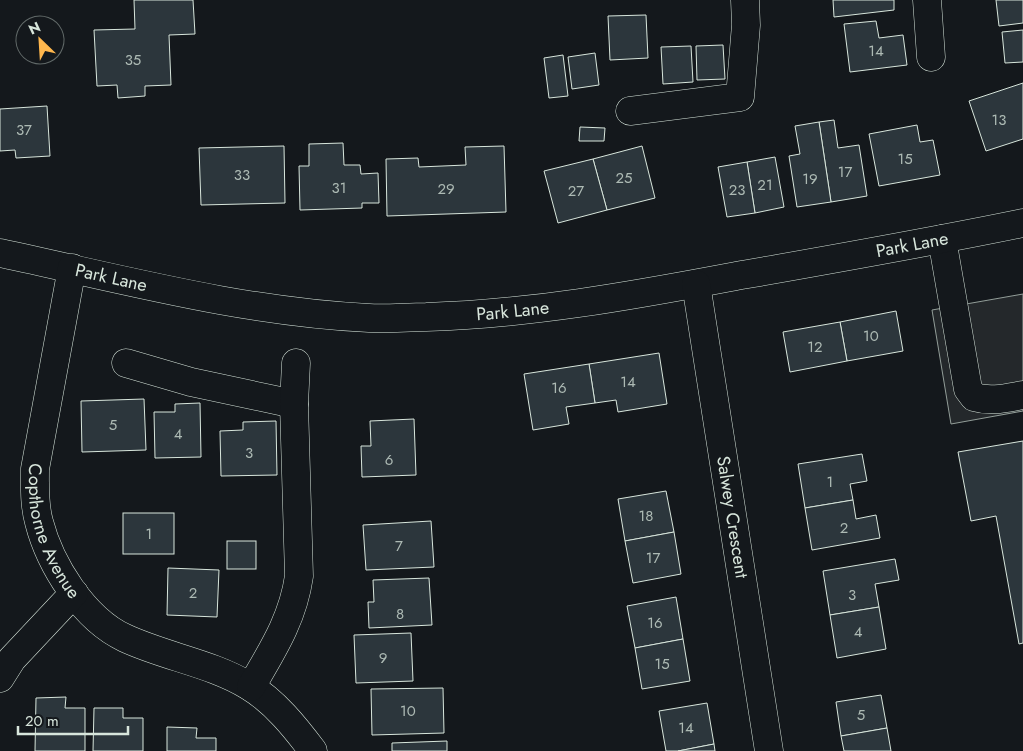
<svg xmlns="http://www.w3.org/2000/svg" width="1023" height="751" viewBox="0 0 1023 751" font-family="Jost,sans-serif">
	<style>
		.parking { fill: #24282b; stroke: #939e99 }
		.building { fill: #2c363c; stroke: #d8e6dc }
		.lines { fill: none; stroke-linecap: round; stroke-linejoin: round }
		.minor-casing { stroke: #d8e6dc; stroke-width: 29 }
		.minor { stroke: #14181c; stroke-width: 28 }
		.labels { text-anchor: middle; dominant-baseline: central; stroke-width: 4; stroke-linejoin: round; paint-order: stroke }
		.number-label { font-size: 15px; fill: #adbab4 }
		.street-label { font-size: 18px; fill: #d8e6dc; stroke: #14181c }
	</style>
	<rect width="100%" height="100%" fill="#14181c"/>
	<polygon class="parking" points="1023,294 1023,411 951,424 932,310"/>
	<g class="building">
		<polygon points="134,0 193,0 195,34 169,35 171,85 145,86 145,96 118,98 117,85 97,86 94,30 135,29"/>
		<polygon points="833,0 894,0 894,10 834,17"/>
		<polygon points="996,0 1023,0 1023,23 999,26"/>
		<polygon points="646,15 648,58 610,60 608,16"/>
		<polygon points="876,21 879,38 903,35 907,65 850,72 844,24"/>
		<polygon points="1023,30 1023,62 1005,63 1002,32"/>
		<polygon points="723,45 725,79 697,80 696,46"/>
		<polygon points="691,46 693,82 663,84 661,47"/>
		<polygon points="595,53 599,85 572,89 568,57"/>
		<polygon points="563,55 568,96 549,98 544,58"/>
		<polygon points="1023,83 1023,139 986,151 969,101"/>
		<polygon points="47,106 50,156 16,158 15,150 0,151 0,109"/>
		<polygon points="834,120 838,148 859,145 867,196 831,202 819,122"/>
		<polygon points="819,122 831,202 797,207 789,156 800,154 795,126"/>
		<polygon points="917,125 920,142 933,140 940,175 879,186 869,134"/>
		<polygon points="580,127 605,128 604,141 579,141"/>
		<polygon points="343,143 344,165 360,165 361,174 378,173 379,203 362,203 362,208 300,210 299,166 309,166 309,144"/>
		<polygon points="284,146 285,203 201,205 199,148"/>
		<polygon points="504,146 506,212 387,216 386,159 418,158 419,167 466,165 465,147"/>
		<polygon points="642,146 655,198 607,210 593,159"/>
		<polygon points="775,157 784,207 755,213 747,162"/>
		<polygon points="593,159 607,210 558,223 544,171"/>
		<polygon points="747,162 755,213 727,217 718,167"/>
		<polygon points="896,311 903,351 847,361 840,322"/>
		<polygon points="840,322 847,361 790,372 783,332"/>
		<polygon points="659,353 667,404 618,412 616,400 595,403 589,364"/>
		<polygon points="589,364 595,403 566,407 569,424 533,430 524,374"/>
		<polygon points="144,399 146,450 82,452 81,401"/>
		<polygon points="200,403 201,457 155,458 154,412 175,412 175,404"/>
		<polygon points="414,419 416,475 362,477 361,446 371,446 370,421"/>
		<polygon points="276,421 277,475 221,476 220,431 243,430 243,422"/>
		<polygon points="1023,441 1023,643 1019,644 996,516 971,521 958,452"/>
		<polygon points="862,454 867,481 850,484 853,500 805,508 798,464"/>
		<polygon points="666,491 674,532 625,541 618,499"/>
		<polygon points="853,500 856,519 876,515 880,538 812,550 805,508"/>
		<rect x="123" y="513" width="51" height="41"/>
		<polygon points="431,521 434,567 366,570 363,525"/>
		<polygon points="674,532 681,574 633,583 625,541"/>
		<rect x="227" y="541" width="29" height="28"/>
		<polygon points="895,559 899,580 875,584 879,607 830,615 823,571"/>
		<polygon points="168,568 219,570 217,617 167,615"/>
		<polygon points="429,578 432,625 369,628 368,602 374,602 373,580"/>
		<polygon points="676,597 683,639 635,648 627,606"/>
		<polygon points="879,607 886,649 837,658 830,615"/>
		<polygon points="411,633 413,681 356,683 354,635"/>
		<polygon points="683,639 690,681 642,689 635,648"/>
		<polygon points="443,688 444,733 372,735 371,689"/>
		<polygon points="881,695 887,728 841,736 836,702"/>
		<polygon points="66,697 65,708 85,708 85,751 35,751 36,698"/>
		<polygon points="707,703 714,744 678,751 666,751 659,711"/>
		<polygon points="94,708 123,708 123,718 143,718 143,751 93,751"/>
		<polygon points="167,727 197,728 196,738 216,738 216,751 167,751"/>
		<polygon points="887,728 891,751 844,751 841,736"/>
		<polygon points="447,741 447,751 392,751 392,743"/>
		<polygon points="714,744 715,751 678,751"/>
	</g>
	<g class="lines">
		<g class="minor-casing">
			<g id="minor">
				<polyline points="927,0 931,57"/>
				<polyline points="630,111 740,97 746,25 745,0"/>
				<path d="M942,239L968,389L974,397C991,402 1006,398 1023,395"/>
				<path id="s1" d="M0,253C122,279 243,312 369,318C388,319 407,317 426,317C529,314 630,296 731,277C828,260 926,243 1023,223"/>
				<path id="s2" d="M72,268L35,469C35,487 34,504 39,522C50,565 84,619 125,638C166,657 211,663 249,686C275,702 295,727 313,751"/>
				<path id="s3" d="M696,284L769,751"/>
				<polyline points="126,363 191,382 294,404"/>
				<polyline points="0,678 12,659 74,593"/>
				<path d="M251,687C272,651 293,619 299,576L294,404L296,363"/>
			</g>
		</g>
		<use href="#minor" class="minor"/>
	</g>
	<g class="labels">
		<g class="number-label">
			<text x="876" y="51">14</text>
			<text x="133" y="60">35</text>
			<text x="999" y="120">13</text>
			<text x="24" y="130">37</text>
			<text x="905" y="159">15</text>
			<text x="845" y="172">17</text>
			<text x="242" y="175">33</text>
			<text x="624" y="178">25</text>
			<text x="810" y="179">19</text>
			<text x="765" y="185">21</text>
			<text x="339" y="188">31</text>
			<text x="446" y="189">29</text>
			<text x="737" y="190">23</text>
			<text x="576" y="191">27</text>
			<text x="871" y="336">10</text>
			<text x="815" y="347">12</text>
			<text x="628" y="382">14</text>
			<text x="559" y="388">16</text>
			<text x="113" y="425">5</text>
			<text x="178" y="434">4</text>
			<text x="249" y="453">3</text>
			<text x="389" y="460">6</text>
			<text x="830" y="482">1</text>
			<text x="646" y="516">18</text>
			<text x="844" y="528">2</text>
			<text x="149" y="534">1</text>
			<text x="399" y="546">7</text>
			<text x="653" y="558">17</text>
			<text x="193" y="593">2</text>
			<text x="852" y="595">3</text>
			<text x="400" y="614">8</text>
			<text x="655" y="623">16</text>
			<text x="858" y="632">4</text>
			<text x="383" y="658">9</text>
			<text x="662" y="664">15</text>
			<text x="408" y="711">10</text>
			<text x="861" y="715">5</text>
			<text x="686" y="728">14</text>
		</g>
		<g class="street-label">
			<text stroke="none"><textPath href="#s1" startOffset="924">Park Lane</textPath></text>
			<text stroke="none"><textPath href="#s1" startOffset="114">Park Lane</textPath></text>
			<text stroke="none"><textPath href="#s1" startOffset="519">Park Lane</textPath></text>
			<text stroke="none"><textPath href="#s3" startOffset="236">Salwey Crescent</textPath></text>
			<text stroke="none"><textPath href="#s2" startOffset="270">Copthorne Avenue</textPath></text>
		</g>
	</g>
	<g transform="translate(40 40) rotate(335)"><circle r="24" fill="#14181c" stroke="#626a69"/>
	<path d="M0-4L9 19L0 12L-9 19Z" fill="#ffb74d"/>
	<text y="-8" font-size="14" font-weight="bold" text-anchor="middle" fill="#d8e6dc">N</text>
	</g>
	<path d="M18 726v8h110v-8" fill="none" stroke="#d8e6dc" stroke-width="2.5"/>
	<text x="25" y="726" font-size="15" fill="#d8e6dc" stroke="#14181c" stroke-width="4" paint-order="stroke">20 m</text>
</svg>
